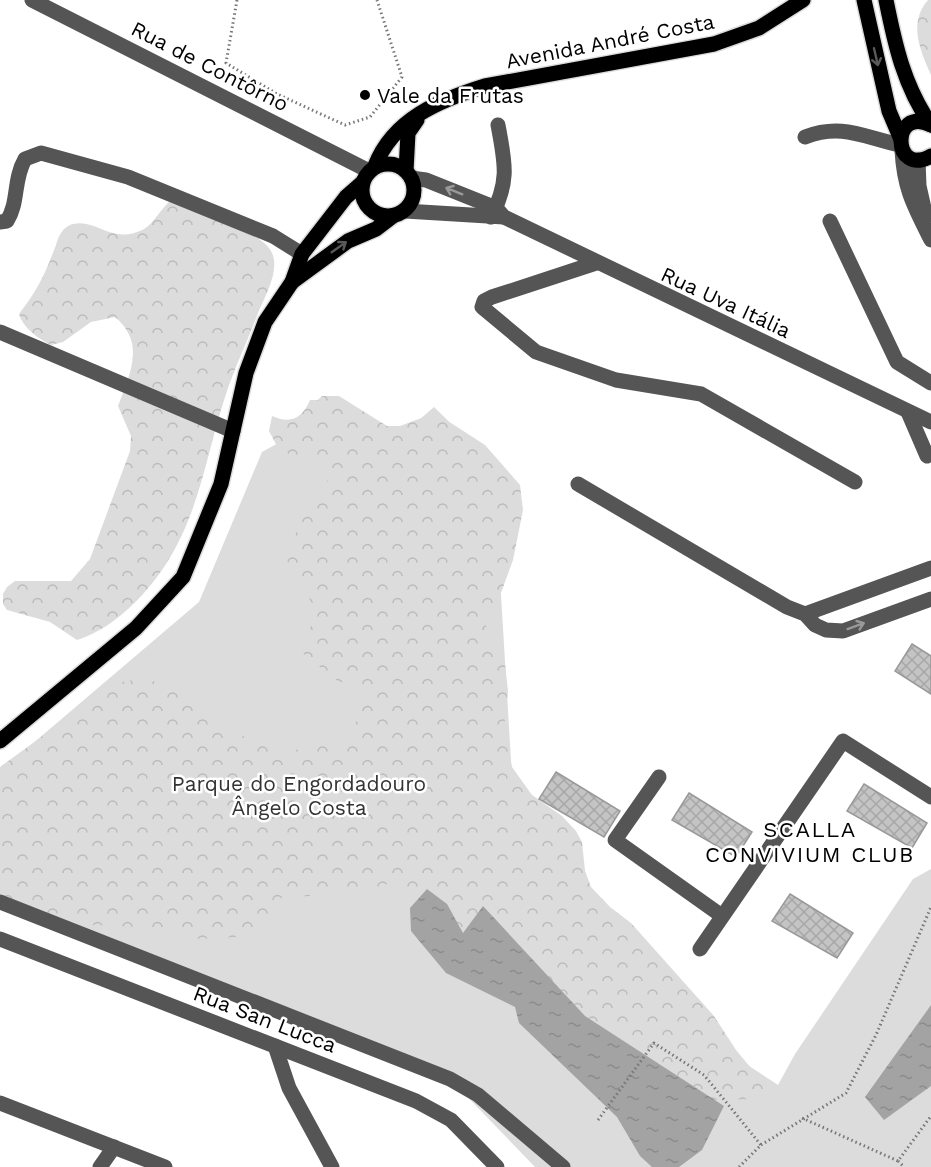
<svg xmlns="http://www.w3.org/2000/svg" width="931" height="1167" viewBox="0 0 931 1167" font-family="'Work Sans',sans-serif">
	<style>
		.green { fill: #dcdcdc }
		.forest { fill: url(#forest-crowns) }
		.water { fill: url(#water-ripples) }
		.building { fill: url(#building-cross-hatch); stroke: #999; stroke-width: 1.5 }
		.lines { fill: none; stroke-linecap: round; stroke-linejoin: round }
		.major-casing { stroke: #dbdbdb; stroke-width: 18 }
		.path { stroke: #777; stroke-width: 3; stroke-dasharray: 1.5 3; stroke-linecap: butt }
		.minor { stroke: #555; stroke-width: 15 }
		.major { stroke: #000; stroke-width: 15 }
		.oneway { stroke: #595959 }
		.oneway2 { stroke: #999 }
		.poi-dot { fill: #000; stroke: #fff; stroke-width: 2 }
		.labels { text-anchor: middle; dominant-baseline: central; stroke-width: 5; stroke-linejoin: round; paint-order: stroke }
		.street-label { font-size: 21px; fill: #000; stroke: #fff }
		.poi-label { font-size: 21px; fill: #000; stroke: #fff; text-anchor: start }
		.park-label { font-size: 21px; fill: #333; stroke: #fff }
		.neighbourhood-label { font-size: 22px; letter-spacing: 1.5px; fill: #000; stroke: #fff }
	</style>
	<defs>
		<pattern id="forest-crowns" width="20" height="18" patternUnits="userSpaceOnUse" patternTransform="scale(1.5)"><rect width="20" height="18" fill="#dcdcdc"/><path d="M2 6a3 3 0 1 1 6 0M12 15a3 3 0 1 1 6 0" fill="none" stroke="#bbb"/></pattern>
		<pattern id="water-ripples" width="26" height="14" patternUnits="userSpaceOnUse" patternTransform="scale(1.5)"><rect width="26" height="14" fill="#a3a3a3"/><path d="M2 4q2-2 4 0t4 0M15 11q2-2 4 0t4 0" fill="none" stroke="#8b8b8b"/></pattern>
		<pattern id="building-cross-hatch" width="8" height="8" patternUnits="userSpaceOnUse" patternTransform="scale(1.5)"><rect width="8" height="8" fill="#c4c4c4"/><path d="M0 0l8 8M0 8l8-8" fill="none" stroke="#a7a7a7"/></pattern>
	</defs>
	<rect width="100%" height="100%" fill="#fff"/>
	<polygon class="green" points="345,406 395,441 434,407 480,452 501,595 518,876 659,1007 778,1085 795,1054 913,879 931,869 931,1167 535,1167 455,1084 0,905 0,768 18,756 199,602 262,452"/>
	<g class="forest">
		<path d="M928,0H931V75C920,50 908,23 928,0Z"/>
		<path d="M169,202H182C203,212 263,232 272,253C280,271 265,296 258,313C248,340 235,367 226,394C209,445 202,497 177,545C157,584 119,627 77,640L50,622L7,610L3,604V594L7,587L15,581H71L90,559L130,451L131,436L118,406C130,374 146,343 115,317L91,322L63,342L51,345C39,339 23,328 19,314C39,288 44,276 56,245C58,238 61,230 68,226C94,214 110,247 144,229C153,224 161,209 169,202Z"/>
		<path d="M322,396H339L387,426H400L424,417L451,423L485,445L520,485L523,510L513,560L498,601L481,616L505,664L508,691L504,729L512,767L532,795L562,816L576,831L582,842L585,871L591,887L610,907L631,923L714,1016L736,1050L765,1085L766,1093L760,1099L671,1101L635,1076L625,1032L566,1010L414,914L404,889L396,882L354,893L280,898L273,903L267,927L256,936L199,939L139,927L71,924L0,900V767L59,724L93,694L117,683L145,678L174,689L221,731L255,739L283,754L319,742H343L351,738C357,720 365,700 354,683L339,682L301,652L300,640L315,621L317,612L285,557L308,505L324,492L328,477L310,462L279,450L269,431L272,416C290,424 302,419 310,400H318Z"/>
	</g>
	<g class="water">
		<polygon points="427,889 447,904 463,933 483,906 585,1016 724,1106 702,1150 679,1167 652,1167 640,1156 617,1117 519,1023 515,1007 446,973 411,931 410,908"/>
		<polygon points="931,1005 931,1086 884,1120 865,1097"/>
	</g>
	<g class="building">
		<polygon points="912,644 931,656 931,694 895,671"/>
		<polygon points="556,772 620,811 604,837 539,799"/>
		<polygon points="864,784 927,823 912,848 847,811"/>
		<polygon points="689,793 752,832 736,857 672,820"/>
		<polygon points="790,894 853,933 837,958 772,921"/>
	</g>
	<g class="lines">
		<g class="major-casing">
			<g id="major">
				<polyline points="864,0 889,111 900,137"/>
				<path d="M886,0C895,45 904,86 931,125"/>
				<path d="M931,125C890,105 892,178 931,156"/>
				<circle cx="388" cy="190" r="26"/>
				<path d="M375,166C393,119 440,100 485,86L714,44L759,28L803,0"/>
				<polyline points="406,171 408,133 417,120"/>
				<polyline points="292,282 348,241 376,229 393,216"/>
				<polyline points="0,741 136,628 183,577 221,484 246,373 265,322 292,282 302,254 346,197 362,183"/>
			</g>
		</g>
		<g class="path">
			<polyline points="237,0 226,63 277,94 345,125 370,117 402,77 377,0"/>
			<polyline points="802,1118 898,1161 931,1116"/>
			<polyline points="598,1120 654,1043 704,1075 761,1145 739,1167"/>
			<polyline points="761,1145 846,1093 876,1035 931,907"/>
			<polyline points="898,1161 904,1167"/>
		</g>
		<g class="minor">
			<polyline points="32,0 369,171"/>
			<path d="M805,137C842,123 863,137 900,145"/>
			<path d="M902,150C904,189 914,206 931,240"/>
			<polyline points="918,160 919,186 926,217"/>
			<polyline points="411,178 426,180 496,208 504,217 931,422"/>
			<polyline points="405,211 504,217"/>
			<path d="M491,217C510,181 505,163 498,125"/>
			<polyline points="830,221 897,362 931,383"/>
			<path d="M0,222L7,221C19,202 13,180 25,159L41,153L128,177L273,236L302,254"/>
			<polyline points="596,263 492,297 484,301 482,307 536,352 616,380 701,394 855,482"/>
			<polyline points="0,332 233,431"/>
			<polyline points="908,412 927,456"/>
			<polyline points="578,484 787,607 805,614 815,625 826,630 843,631 931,599"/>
			<polyline points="805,614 931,568"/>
			<polyline points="659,777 615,840 722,916"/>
			<polyline points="0,902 450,1079 478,1095 563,1167"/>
			<polyline points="0,939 416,1101 451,1120 497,1167"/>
			<polyline points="700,949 843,741 931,797"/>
			<polyline points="275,1046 289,1088 332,1167"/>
			<polyline points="0,1103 165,1167"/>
			<polyline points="100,1167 114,1147"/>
		</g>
		<use href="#major" class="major"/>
	</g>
	<defs><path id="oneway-shaft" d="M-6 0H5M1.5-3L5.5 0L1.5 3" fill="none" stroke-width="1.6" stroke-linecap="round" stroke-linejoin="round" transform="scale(1.5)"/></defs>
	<g class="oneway">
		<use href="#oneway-shaft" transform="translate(876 57) rotate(77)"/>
		<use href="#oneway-shaft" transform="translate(339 247) rotate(-35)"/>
	</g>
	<g class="oneway2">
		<use href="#oneway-shaft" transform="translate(454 191) rotate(-158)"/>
		<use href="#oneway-shaft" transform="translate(856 626) rotate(-20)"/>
	</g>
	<circle class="poi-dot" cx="365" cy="95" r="6"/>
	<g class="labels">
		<g class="street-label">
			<text transform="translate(610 41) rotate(-11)">Avenida André Costa</text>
			<text transform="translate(210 66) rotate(27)">Rua de Contôrno</text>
			<text transform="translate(726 302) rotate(25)">Rua Uva Itália</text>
			<text transform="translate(265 1019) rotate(21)">Rua San Lucca</text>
		</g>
		<g class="poi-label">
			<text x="377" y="95">Vale da Frutas</text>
		</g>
		<g class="park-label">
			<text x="299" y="783">Parque do Engordadouro<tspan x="299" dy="24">Ângelo Costa</tspan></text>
		</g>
		<g class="neighbourhood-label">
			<text x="810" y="829">SCALLA<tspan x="810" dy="25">CONVIVIUM CLUB</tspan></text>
		</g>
	</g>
</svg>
